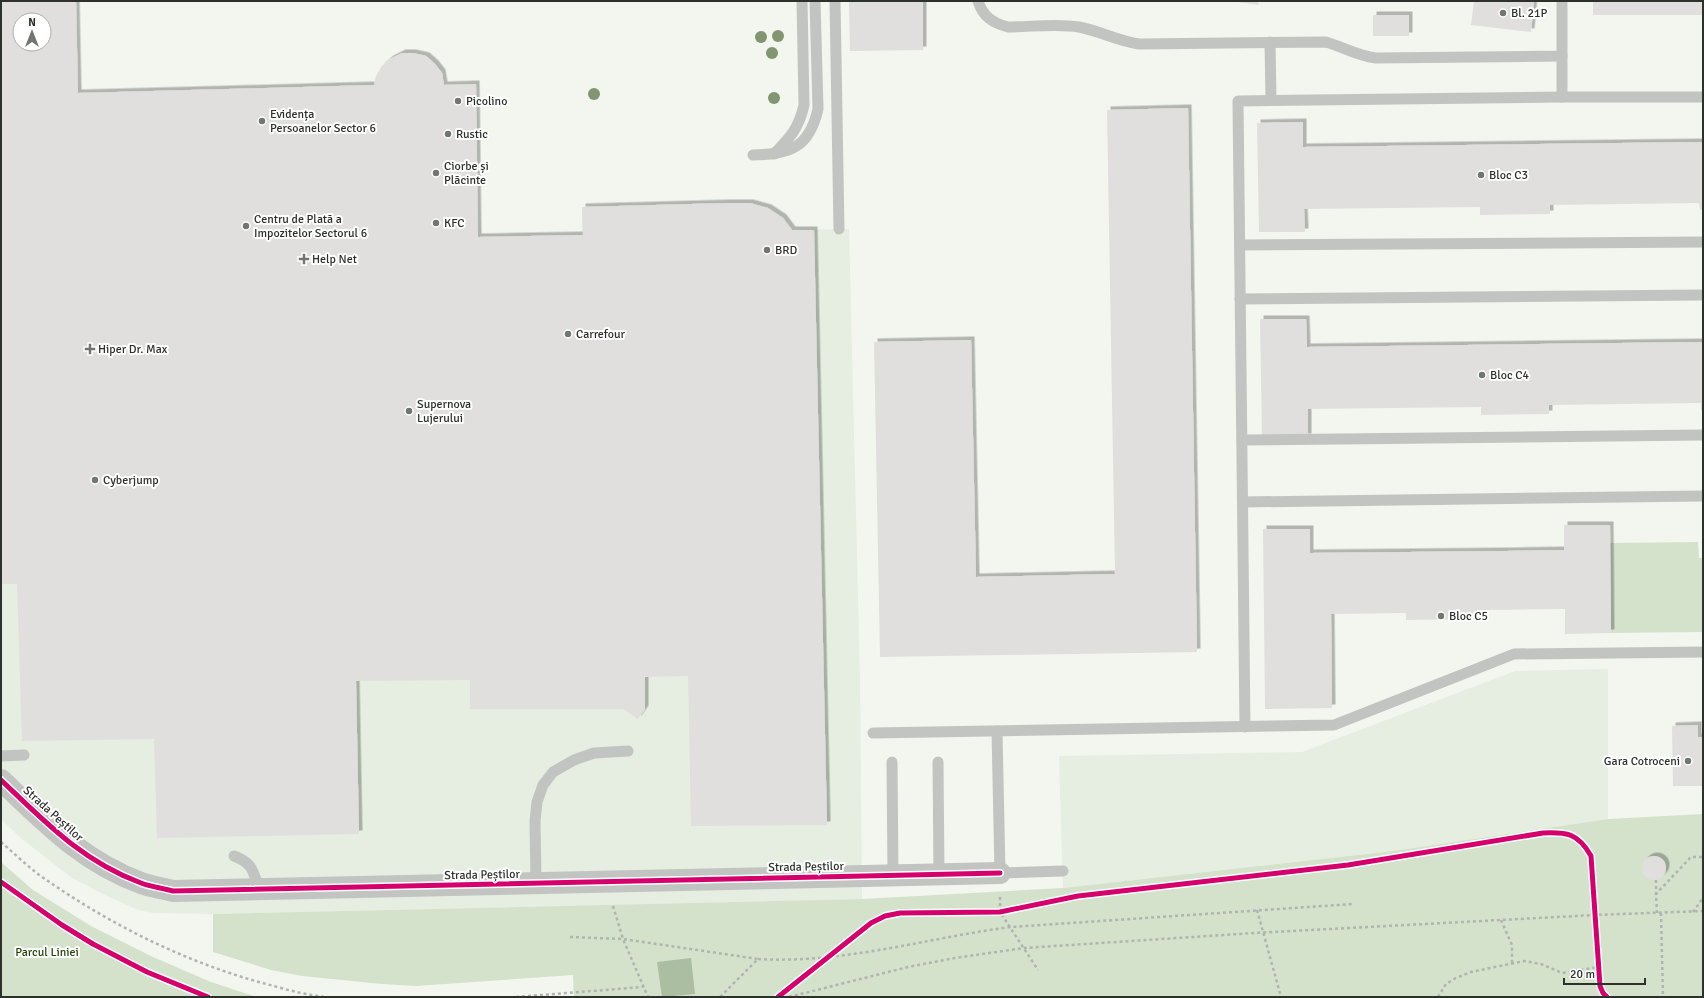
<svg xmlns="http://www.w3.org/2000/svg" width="1704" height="998" viewBox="0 0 1704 998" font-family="Signika,sans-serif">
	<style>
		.built { fill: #e5eee0; fill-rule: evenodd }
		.green { fill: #d4e2cb }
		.water { fill: #abbea1 }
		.building { fill: #e0dfde; fill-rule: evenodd; filter: url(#shadow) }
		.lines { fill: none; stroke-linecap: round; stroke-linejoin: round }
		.path { stroke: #b1b4b0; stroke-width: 2.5; stroke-dasharray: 3 3; stroke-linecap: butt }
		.service { stroke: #c2c4c1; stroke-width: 11 }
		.minor { stroke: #c2c4c1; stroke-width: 22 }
		.cycleway-casing { stroke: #fff; stroke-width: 8 }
		.cycleway { stroke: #d6006c; stroke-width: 5 }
		.tree { fill: #819571 }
		.poi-dot { fill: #727670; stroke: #fff; stroke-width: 1.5 }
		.labels { text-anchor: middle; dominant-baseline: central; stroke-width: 4; stroke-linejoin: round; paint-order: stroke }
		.poi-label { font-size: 12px; fill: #2d312c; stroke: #fff; text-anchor: start }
		.street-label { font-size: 12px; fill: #2d312c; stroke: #fff }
		.park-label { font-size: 12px; fill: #25450a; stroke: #fff }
	</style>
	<defs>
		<filter id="shadow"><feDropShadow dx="3.5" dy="-3.5" stdDeviation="0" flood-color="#0004"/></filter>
	</defs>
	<rect width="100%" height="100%" fill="#f2f6ef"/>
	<g class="built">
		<path d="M1,1H76L78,93L374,85L376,76L382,66L390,59L413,53L435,64L442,73L444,85L476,84L478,237L582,235V207L728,203H750L768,208L783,218L792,230L849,229L860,680L862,899L213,914L153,913L138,910L109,897L72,878L22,839L1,819ZM20,20H44V44H20Z"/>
		<polygon points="1608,669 1608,819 1393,851 1063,888 1059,756 1302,752 1515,671"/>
	</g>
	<g class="green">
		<polygon points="1698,542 1699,558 1703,558 1703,632 1611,633 1610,543"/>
		<polygon points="1703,814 1703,997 574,997 573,975 416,986 382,984 302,976 271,970 213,952 213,914 862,899 1063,888 1393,851 1608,819"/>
		<polygon points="1,862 33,890 91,926 153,957 211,982 257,997 1,997"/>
	</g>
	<polygon class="water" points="691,958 695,994 662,997 657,962"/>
	<g class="building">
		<path d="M1,1H76L78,93L374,85L376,76L382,66L390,59L402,53H413L426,56L435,64L442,73L444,85L476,84L478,237L583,235L582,207L728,203H750L768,208L783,218L792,230H814L827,825L691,826L688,676L645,677V709L638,719L623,709H470V680L356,681L359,834L157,838L154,739L22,741L17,584H1ZM20,20H44V44H20Z"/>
		<polygon points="923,1 923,50 850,51 849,2"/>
		<polygon points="1231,1 1259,1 1258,5"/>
		<polygon points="1474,1 1534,1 1531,32 1471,25"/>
		<rect x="1593" y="1" width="110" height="14"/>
		<rect x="1373" y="15" width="36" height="21"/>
		<polygon points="1188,108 1197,652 880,657 874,342 971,340 976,577 1115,574 1107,110"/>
		<polygon points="1303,122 1303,147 1703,142 1703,209 1700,210 1699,203 1550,205 1550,214 1480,215 1480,207 1304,209 1305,232 1259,232 1257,123"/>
		<polygon points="1260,319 1306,319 1307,347 1703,342 1703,410 1701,410 1701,403 1549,405 1549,414 1481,415 1481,407 1308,409 1308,437 1262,438"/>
		<polygon points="1564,525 1610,525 1611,633 1565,634 1565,609 1476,610 1476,619 1406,620 1406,613 1331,614 1332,708 1265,709 1263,529 1310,529 1310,553 1506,551 1564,550"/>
		<polygon points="1698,725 1698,737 1703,737 1703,786 1673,786 1672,726"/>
		<circle cx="1654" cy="868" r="12"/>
	</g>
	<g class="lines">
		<g class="path">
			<path d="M1,842C16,855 31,870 48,881C116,928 194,966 274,986C291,991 308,995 325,997"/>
			<polyline points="1656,880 1656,894"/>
			<polyline points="1000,897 1000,912 1038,970"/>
			<polyline points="613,906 623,939 648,997"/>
			<polyline points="1257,910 1281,997"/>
			<polyline points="1693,912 1703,898"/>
			<polyline points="1657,913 1656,894 1691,857 1703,857"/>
			<polyline points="1661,913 1663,997"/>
			<polyline points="1501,920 1512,945 1512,963"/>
			<polyline points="570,937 623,939 758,959 720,997"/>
			<path d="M758,959C844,964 926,938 1011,927L1353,904"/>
			<polyline points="516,997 643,987"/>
			<polyline points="789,997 908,967 955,958 1024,948 1254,933 1595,915 1703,911"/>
			<polyline points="1438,997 1446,984 1456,978 1471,972 1524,961 1541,964 1562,973 1599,967"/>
		</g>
		<g class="service">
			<polyline points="835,1 839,229"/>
			<path d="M978,1C983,17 993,23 1008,27C1031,27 1057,23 1079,27C1100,31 1118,41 1139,44L1326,42C1343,47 1358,56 1376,58L1562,56V1"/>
			<polyline points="1270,42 1271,100"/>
			<polyline points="1562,56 1562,97 1703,97"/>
			<path d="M774,154C790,138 799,128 804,105L802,1"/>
			<path d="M753,155C789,154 809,149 818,109L815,1"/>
			<polyline points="1240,245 1703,242"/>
			<polyline points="1240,299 1703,295"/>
			<polyline points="1242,440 1703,435"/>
			<polyline points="1243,502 1703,496"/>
			<polyline points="1245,727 1238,101 1562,97"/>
			<polyline points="997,731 1000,873 1063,871"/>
			<polyline points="873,733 1334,725 1514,654 1703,652"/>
			<polyline points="1,756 24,755"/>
			<polyline points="892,762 893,875"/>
			<polyline points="938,762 939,874"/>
			<path d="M234,856C253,863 253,871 259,889"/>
			<polyline points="536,884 535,821 537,802 543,785 553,772 574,760 594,753 628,751"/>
		</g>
		<path class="minor" d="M1,780C45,822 82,861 141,883C151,887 163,888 173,891L1000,873"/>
		<g class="cycleway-casing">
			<g id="cycleway">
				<path d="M1,780C45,822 82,861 141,883C151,887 163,888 173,891L1000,873"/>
				<polyline points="1,882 62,925 93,944 147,972 208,997"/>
				<path d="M778,997L871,923L885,916L900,913L1000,912L1078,896L1348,865L1543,833C1567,832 1578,833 1591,856L1600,986L1603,993L1607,997"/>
			</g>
		</g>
		<use href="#cycleway" class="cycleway"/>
	</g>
	<g class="tree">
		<circle cx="778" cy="36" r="6"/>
		<circle cx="761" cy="37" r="6"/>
		<circle cx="772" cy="53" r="6"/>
		<circle cx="594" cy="94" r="6"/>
		<circle cx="774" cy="98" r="6"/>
	</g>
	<g class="poi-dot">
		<circle cx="1503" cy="13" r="4"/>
		<circle cx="458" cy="101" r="4"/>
		<circle cx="262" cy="121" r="4"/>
		<circle cx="448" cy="134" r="4"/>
		<circle cx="436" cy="173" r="4"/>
		<circle cx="1481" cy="175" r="4"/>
		<circle cx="436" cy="223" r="4"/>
		<circle cx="246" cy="226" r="4"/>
		<circle cx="767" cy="250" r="4"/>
		<path d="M302 253h4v4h4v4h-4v4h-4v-4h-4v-4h4z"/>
		<circle cx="568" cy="334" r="4"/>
		<path d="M88 343h4v4h4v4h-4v4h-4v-4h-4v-4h4z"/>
		<circle cx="1482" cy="375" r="4"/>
		<circle cx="409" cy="411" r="4"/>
		<circle cx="95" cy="480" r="4"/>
		<circle cx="1441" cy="616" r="4"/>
		<circle cx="1688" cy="761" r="4"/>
	</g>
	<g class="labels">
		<g class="poi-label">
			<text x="1511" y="13">Bl. 21P</text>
			<text x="466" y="101">Picolino</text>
			<text x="270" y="114">Evidența<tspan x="270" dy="14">Persoanelor Sector 6</tspan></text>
			<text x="456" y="134">Rustic</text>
			<text x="444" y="166">Ciorbe și<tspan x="444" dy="14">Plăcinte</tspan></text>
			<text x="1489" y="175">Bloc C3</text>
			<text x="254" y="219">Centru de Plată a<tspan x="254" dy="14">Impozitelor Sectorul 6</tspan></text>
			<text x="444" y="223">KFC</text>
			<text x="775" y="250">BRD</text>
			<text x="312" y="259">Help Net</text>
			<text x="576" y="334">Carrefour</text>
			<text x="98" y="349">Hiper Dr. Max</text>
			<text x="1490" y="375">Bloc C4</text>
			<text x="417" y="404">Supernova<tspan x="417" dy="14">Lujerului</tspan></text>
			<text x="103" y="480">Cyberjump</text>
			<text x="1449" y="616">Bloc C5</text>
			<text x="1680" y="761" text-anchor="end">Gara Cotroceni</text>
		</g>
		<g class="street-label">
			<text transform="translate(53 814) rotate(42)">Strada Peștilor</text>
			<text transform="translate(806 867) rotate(-1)">Strada Peștilor</text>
			<text transform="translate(482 875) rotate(-1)">Strada Peștilor</text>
		</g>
		<g class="park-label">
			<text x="47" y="952">Parcul Liniei</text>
		</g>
	</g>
	<rect width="1704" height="998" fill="none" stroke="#2d312c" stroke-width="4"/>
	<g transform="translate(32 32)"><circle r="19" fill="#ffffff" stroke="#abadab"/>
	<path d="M0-3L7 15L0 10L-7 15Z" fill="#727670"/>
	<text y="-6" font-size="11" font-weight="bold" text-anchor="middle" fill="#2d312c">N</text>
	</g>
	<path d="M1564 978v6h81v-6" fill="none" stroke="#2d312c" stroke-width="2"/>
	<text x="1570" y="978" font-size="12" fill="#2d312c" stroke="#ffffff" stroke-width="3" paint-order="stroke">20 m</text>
</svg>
